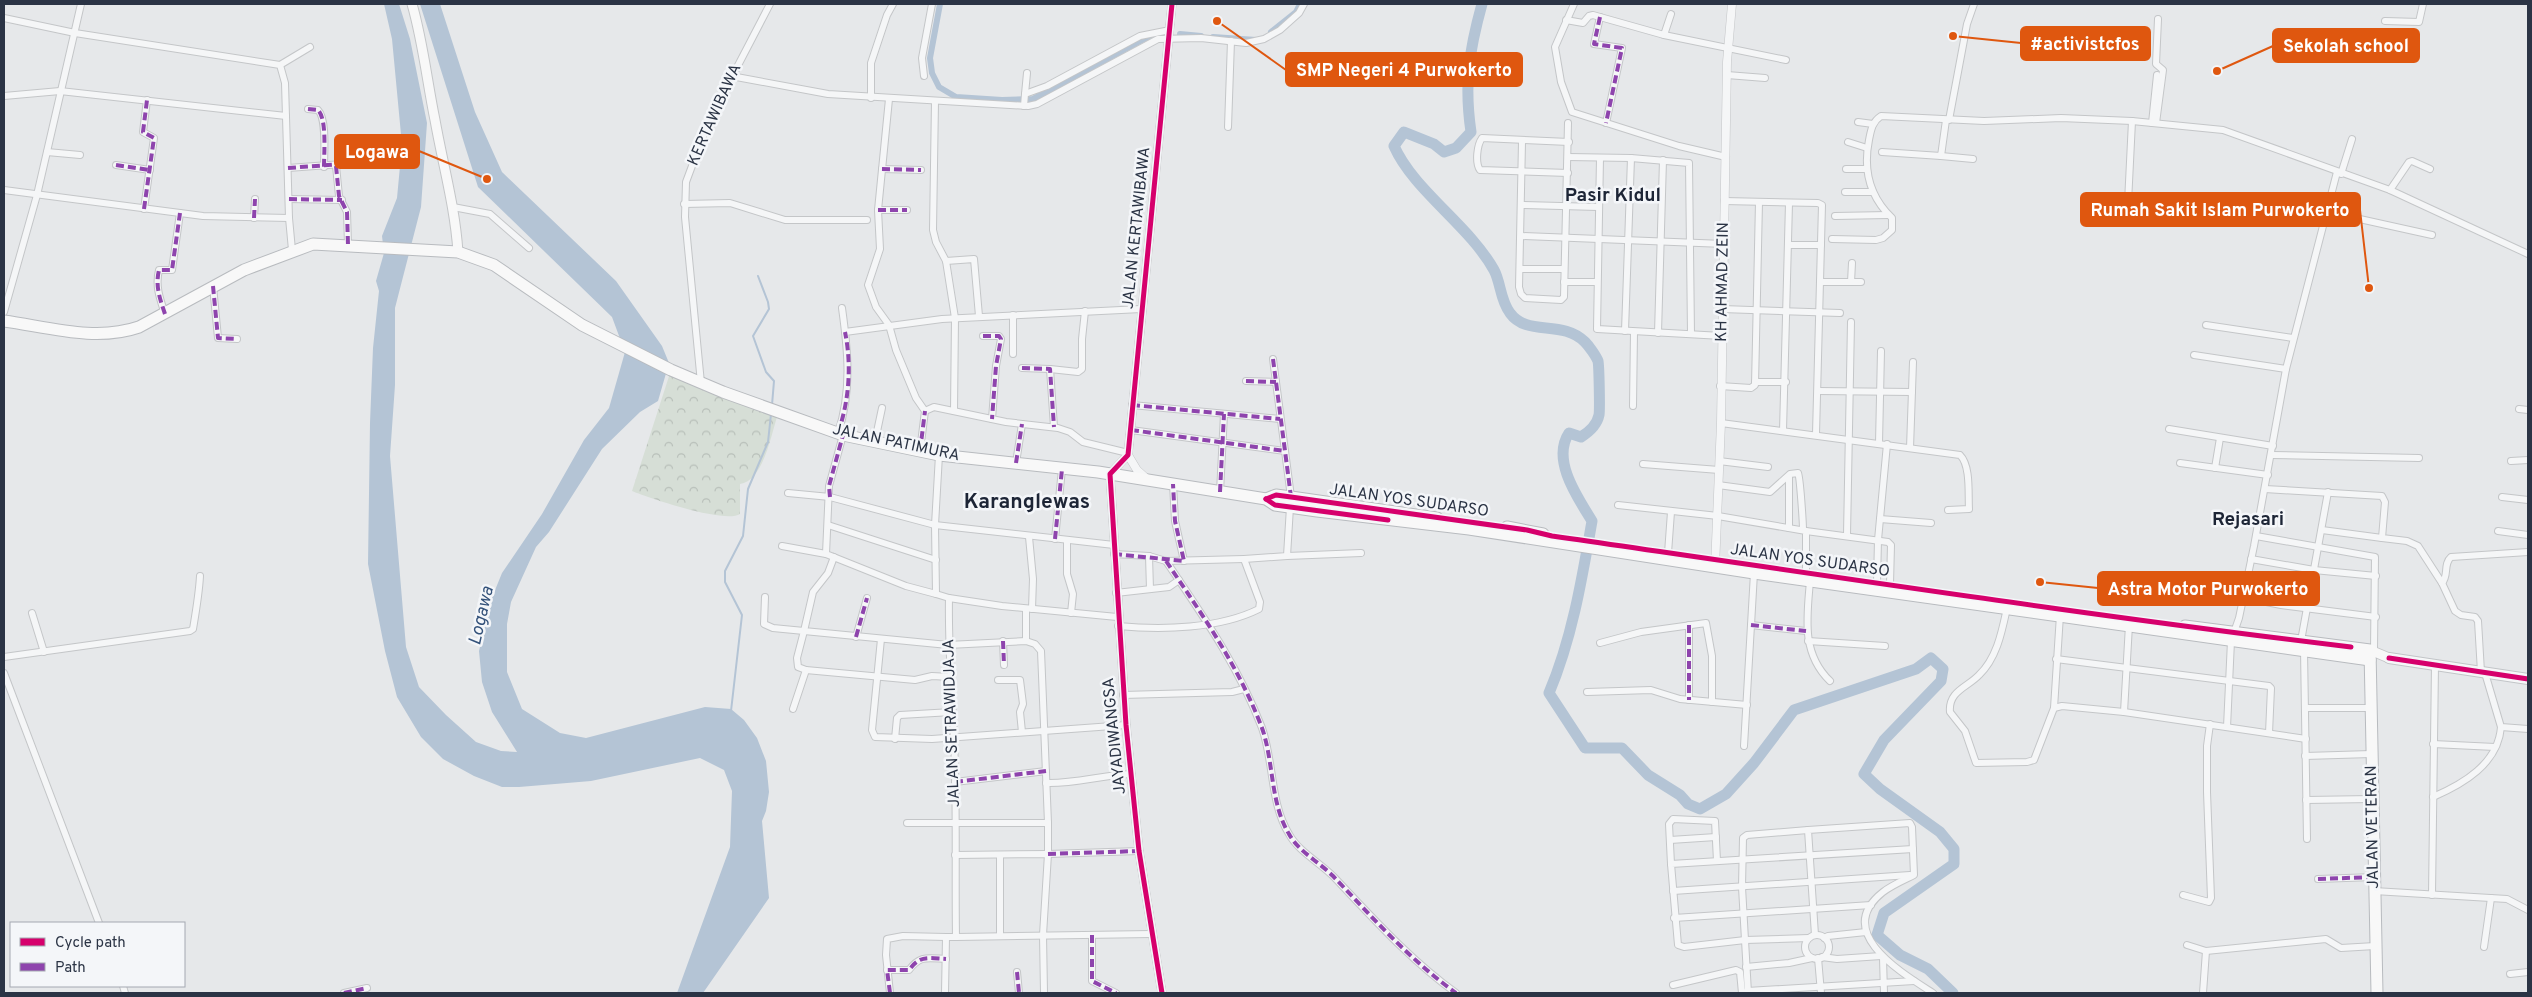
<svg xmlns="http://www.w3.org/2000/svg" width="2532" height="997" viewBox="0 0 2532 997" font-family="Overpass,sans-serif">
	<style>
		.park { fill: url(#park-crowns) }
		.water { fill: #b4c4d5 }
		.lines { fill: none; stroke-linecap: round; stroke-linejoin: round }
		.stream { stroke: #b4c4d5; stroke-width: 2 }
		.canal { stroke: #b4c4d5; stroke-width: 6 }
		.river { stroke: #b4c4d5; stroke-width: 11 }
		.minor-casing { stroke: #c4c6c8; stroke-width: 8 }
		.tertiary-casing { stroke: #c4c6c8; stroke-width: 9 }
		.secondary-casing { stroke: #c4c6c8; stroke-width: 11 }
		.primary-casing { stroke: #c2c5c8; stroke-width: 12 }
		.trunk-casing { stroke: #b8bbbf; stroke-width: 13 }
		.minor { stroke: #f5f6f7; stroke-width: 6 }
		.tertiary { stroke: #f5f6f7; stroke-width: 8 }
		.secondary { stroke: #f8f8f8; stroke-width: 9 }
		.primary { stroke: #f8f8f8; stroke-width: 10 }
		.trunk { stroke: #f8f8f8; stroke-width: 11 }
		.quiet { stroke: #8e44ad; stroke-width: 4; stroke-dasharray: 8 4; stroke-linecap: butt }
		.cycleway-casing { stroke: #f4f6f9; stroke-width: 8 }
		.cycleway { stroke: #d6006c; stroke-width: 5 }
		.labels { text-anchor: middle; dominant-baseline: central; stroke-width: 5; stroke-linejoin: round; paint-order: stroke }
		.street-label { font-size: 16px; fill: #2b3445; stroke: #f4f6f9 }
		.water-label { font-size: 18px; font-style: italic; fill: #34527a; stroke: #f4f6f9 }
		.quarter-label { font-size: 19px; font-weight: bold; fill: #1d2536; stroke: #f4f6f9 }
		.district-label { font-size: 21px; font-weight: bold; fill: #1d2536; stroke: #f4f6f9 }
		.leader { fill: none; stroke: #df570f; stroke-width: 2 }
		.callout-dot { fill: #df570f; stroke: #f4f6f9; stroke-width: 2 }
		.callout { fill: #df570f; stroke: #df570f; stroke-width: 2 }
		.callout-label { font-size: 18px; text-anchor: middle; font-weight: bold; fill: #fff }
	</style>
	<defs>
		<pattern id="park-crowns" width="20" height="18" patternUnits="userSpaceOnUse" patternTransform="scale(1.25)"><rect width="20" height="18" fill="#d6ded6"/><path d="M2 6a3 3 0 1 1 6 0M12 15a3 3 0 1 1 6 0" fill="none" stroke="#b8bfb9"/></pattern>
	</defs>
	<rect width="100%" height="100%" fill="#e6e8ea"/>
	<path class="park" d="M671,370L778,414C771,434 764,480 740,484V514C725,524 649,498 632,491Z"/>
	<polygon class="water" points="384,4 399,4 410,39 427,123 421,207 395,308 395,385 390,456 406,647 419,687 446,715 476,742 501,751 517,752 492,712 482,682 479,651 491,600 502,573 542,514 584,440 609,408 625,352 612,317 478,187 420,4 440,4 475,112 502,172 616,281 662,346 669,363 658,401 640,412 602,449 549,532 536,547 511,602 507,624 507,672 522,709 560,733 586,738 705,707 731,709 744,720 757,738 766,761 769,792 766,811 762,821 769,898 703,993 677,993 730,847 732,791 724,770 700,758 591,781 519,787 502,787 474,776 443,759 421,737 397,697 385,651 368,564 370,423 373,348 379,291 376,281 384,253 382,236 397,198 402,145 392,39"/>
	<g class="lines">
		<g class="stream">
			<polyline points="758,276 768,302 769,309 753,336 766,372 774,381 772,405"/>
			<polyline points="731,711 742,615 725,582 725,571 743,536 748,489 768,442 771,414"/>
		</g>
		<g class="canal">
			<polyline points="940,4 930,58 932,73 939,87 956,97 1002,100 1033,99 1151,35"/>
			<polyline points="1271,32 1296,12 1300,4"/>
			<polyline points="1180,34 1201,36"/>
			<polyline points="1213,37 1256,40"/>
		</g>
		<path class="river" d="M1482,4C1469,51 1464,84 1471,132L1456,148L1444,152L1434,144L1404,132L1394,146C1414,191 1469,225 1494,270C1501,283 1500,300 1510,313C1527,337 1562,319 1585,342C1589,346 1596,356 1598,361C1599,365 1600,410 1599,415C1597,425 1589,432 1581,437L1569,433C1551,460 1578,498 1592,521C1582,579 1572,639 1549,693L1585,748H1622L1648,775L1680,795L1688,804L1700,809L1726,794L1754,763L1794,710L1916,669L1931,658L1943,669L1941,681L1884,740L1864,774L1880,789L1940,832L1954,849V864L1884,913L1877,935L1900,955L1928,969L1953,993"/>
		<g class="minor-casing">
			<g id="minor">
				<polyline points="1574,4 1555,47 1561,82 1572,112 1679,146 1726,157"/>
				<polyline points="1671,14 1664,35 1786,60"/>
				<polyline points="1600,17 1594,44 1622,48 1606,123"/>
				<polyline points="4,18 75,33 280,65 285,83 289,218 203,216 4,190"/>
				<polyline points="1566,20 1583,23 1589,16 1593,15 1664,35"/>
				<polyline points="2385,21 2419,22 2423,4"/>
				<polyline points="280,65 310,47"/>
				<polyline points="1727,75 1765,78"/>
				<polyline points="731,76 828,94 1028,106 1037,104 1158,39 1201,38 1246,43 1264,39 1280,30 1299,13 1304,4"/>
				<polyline points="924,76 922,58 932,4"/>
				<polyline points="1025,94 1027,73"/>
				<polyline points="4,96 60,91 286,116"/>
				<polyline points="871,98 871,63 887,15 893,4"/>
				<polyline points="889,99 878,210 880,249 868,285 876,307 889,325 896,350 916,398 925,411"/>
				<polyline points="935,101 933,230 936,242 946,261 955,318 954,411"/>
				<polyline points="1024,106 1025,94 1047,86 1140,36 1170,30"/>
				<path d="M308,109L318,110C327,119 324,153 324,167"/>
				<polyline points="1949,120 1967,24 1974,4"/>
				<polyline points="1858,122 1873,124"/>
				<polyline points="2152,123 2157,75"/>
				<polyline points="2156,123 2163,70 2156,64 2158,19"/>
				<polyline points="1228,127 1231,41"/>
				<polyline points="1522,142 1519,287 1521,294 1525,298 1561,300 1564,297 1568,123"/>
				<polyline points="1848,142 1867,148"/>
				<polyline points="47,152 80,155"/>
				<polyline points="1882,152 1941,156 1946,120"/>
				<polyline points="1941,156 1973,159"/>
				<polyline points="1568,157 1631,158 1689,163 1691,334"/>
				<polyline points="1600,158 1597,329 1722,336"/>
				<polyline points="116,165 150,170"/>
				<polyline points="336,166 339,196 347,212 348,245"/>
				<polyline points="288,168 383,161"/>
				<polyline points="882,169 921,170"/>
				<polyline points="1846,169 1866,169"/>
				<path d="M1568,173L1480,170C1475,163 1477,145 1482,138L1569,142"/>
				<polyline points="2341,174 2352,139"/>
				<polyline points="2390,190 2409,162 2412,161 2430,169"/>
				<polyline points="1845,192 1873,192"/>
				<polyline points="289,199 342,200"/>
				<polyline points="1724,201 1818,203 1822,205 1816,434"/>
				<polyline points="684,204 730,203 785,220 867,220"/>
				<polyline points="1522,205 1598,207"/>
				<polyline points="453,207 490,214 529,248"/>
				<polyline points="144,209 154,138 143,132 147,100"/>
				<polyline points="878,210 907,210"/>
				<polyline points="2328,212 2432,235"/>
				<polyline points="1835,216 1888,215"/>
				<polyline points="254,218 255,199"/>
				<polyline points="289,218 292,250"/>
				<polyline points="2127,223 2132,121"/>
				<polyline points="1521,236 1724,244"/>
				<path d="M1832,239L1876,240L1883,238L1892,230V218C1869,196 1863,170 1869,140C1871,130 1872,122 1881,116L1984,121L2061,118L2132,121L2223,130L2390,190L2528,254"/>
				<polyline points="1789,245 1821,245"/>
				<polyline points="946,261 974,259 979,316"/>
				<polyline points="1520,269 1564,269"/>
				<polyline points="1564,282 1596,282"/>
				<polyline points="1820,282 1861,282"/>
				<polyline points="1851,282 1852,263"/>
				<polyline points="213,286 218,338 237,339"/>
				<polyline points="1722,309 1840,313"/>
				<polyline points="4,312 37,195 81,4"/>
				<path d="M165,314C160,299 155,286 159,270H172L180,213"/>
				<polyline points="1013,315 1013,354"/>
				<polyline points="2206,325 2293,338"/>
				<polyline points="1625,331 1631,158"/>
				<polyline points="845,332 942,319 1141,309"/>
				<polyline points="1658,333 1663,160"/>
				<polyline points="983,336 999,336 1001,339 996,366 992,419"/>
				<polyline points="2194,355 2286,369"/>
				<polyline points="1273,359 1291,497"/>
				<polyline points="1022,368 1050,369 1054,427"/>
				<polyline points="1050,369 1078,372 1082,369 1082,339 1085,311"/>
				<polyline points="1246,381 1276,382"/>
				<polyline points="1755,382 1786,382"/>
				<polyline points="701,383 685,217 686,182 708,123 770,4"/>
				<polyline points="1720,386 1751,388 1755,385 1759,202"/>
				<polyline points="1818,391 1912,392"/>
				<polyline points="1132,405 1280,419"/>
				<polyline points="1633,406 1634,332"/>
				<polyline points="2519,409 2528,410"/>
				<polyline points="925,411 934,407 1006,422 1058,428 1070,432 1083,442 1128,453"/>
				<path d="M1721,423L1960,455C1971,466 1968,494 1969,509L1948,510"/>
				<polyline points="2169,429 2273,446"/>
				<polyline points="1131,430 1285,451"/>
				<polyline points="1783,431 1789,203"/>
				<path d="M838,433C852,391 848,351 842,308"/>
				<polyline points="843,435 829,486 826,554 906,586 936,594"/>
				<polyline points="875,441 882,408"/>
				<polyline points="1879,443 1881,351"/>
				<polyline points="1910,448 1913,362"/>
				<polyline points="920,451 925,411"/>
				<path d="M939,455L935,525L936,594L949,598C948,645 952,691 954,739C957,805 955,871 956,937H946L945,993"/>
				<polyline points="2272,455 2419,458"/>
				<polyline points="1719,461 1768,467"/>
				<polyline points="2511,461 2528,460"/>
				<polyline points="1016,463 1022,424"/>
				<polyline points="2180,463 2268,475"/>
				<polyline points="1643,464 1719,470"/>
				<polyline points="2215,468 2220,438"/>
				<polyline points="1173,484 1175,521 1184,561"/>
				<path d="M1718,485L1770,492L1790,474L1798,473C1800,476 1803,523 1803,530"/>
				<polyline points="2265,489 2382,496 2385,502 2382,538 2407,541 2418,546 2442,583 2455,611 2461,615 2475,617 2478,621 2481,672"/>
				<polyline points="1220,492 1224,414"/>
				<polyline points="788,493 830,497 935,525 1114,545"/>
				<polyline points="2502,497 2528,500"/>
				<polyline points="1618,505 1718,516 1806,531 1806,572"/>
				<polyline points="1880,519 1931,523"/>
				<polyline points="828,525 936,560"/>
				<polyline points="1789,528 1789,477"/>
				<polyline points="2322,530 2382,538"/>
				<polyline points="1806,531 1888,542 1891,545 1890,584"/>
				<polyline points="2498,531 2528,535"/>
				<polyline points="1847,535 1851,322"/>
				<polyline points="2256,536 2375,557 2374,650"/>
				<polyline points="1029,537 1033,579 1032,609"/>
				<polyline points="1055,539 1062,469"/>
				<polyline points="1067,540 1067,574 1073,594 1071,613"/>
				<polyline points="782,546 826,554"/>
				<polyline points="1668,553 1671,512"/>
				<polyline points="1114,554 1149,556 1166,561 1244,559"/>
				<polyline points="1149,556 1150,589"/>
				<polyline points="1287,556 1361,553"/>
				<polyline points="834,557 828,573 813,592 804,631 948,645 1026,641 1035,644 1041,651 1048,823 907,823"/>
				<polyline points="2251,559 2314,570 2376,576"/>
				<path d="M1166,561C1203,616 1238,665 1262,728C1274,762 1270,803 1289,834C1298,851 1319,862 1333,876C1372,917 1409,959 1456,993"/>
				<path d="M1810,581C1807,617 1801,653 1830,681"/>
				<polyline points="1877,582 1878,540 1887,444"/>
				<path d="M2442,583C2449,576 2443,564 2451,557L2528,552"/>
				<polyline points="1116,593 1169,587 1179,580"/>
				<polyline points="765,597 764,624 773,628 804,631 797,658 798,667 806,670 793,709"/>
				<polyline points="2242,597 2281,605 2376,617"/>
				<polyline points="949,598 1002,606 1117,617"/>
				<path d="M2007,608C2002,631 1997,658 1979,675C1968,687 1948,691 1950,712L1965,731L1976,763L2027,762L2034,760L2054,708L2062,706L2124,712L2306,739"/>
				<polyline points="1026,609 1026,641"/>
				<polyline points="32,613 44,652"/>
				<polyline points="1689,625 1689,700"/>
				<polyline points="1751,625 1806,631"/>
				<path d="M1118,626C1162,630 1219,629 1259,609L1260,602L1244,559L1287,556L1290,507"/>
				<polyline points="856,637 867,598"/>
				<polyline points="881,639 872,730 875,737 932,739 1126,725"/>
				<polyline points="1003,641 1004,665"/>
				<polyline points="1808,641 1885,646"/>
				<polyline points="2301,641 2328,492"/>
				<polyline points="1600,643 1641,632 1706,623 1712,656 1712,702"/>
				<polyline points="2304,650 2307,839"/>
				<path d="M4,657L190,631L193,629C196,611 199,594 200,576"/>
				<polyline points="2056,659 2269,686 2271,688 2269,733"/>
				<polyline points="806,670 915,680 932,676 950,677"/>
				<polyline points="4,673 99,923"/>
				<polyline points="2485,673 2501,727 2528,729"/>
				<polyline points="998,680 1020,680 1023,704 1020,712 1022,732"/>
				<polyline points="1587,692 1651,690 1680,699 1747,705"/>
				<polyline points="1123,695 1232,692 1244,689"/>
				<polyline points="2054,708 2060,615"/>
				<polyline points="2305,708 2370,708"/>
				<polyline points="2124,712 2129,625"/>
				<polyline points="2227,727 2231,641 2239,618 2254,546 2286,369 2337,172"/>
				<polyline points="895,739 897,718 900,715 952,712"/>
				<polyline points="2433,744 2495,747"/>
				<polyline points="1744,746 1754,573"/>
				<polyline points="2305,756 2371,754"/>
				<polyline points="955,782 1046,771"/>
				<path d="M1046,783C1075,784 1102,775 1131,774"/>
				<path d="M2433,797C2463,784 2498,764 2501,727"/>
				<polyline points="2306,800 2372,799"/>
				<polyline points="1048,823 1048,854 1139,851"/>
				<polyline points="1670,840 1716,837"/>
				<polyline points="955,855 1048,854 1043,935 1044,993"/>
				<polyline points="1671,864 1669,824 1673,819 1715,821 1717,861"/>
				<polyline points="2318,879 2374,877"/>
				<polyline points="1673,891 1910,875"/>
				<polyline points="2374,891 2507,899 2528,910"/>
				<polyline points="2183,895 2209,902 2211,898 2207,792 2207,746 2210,724"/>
				<polyline points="2432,895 2435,665"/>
				<polyline points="1674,918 1871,905"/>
				<polyline points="1092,935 1092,981 1116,993"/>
				<path d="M1815,935L1808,830L1910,823L1912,827L1914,875C1904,880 1892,885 1883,892C1832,932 1902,973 1933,993"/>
				<circle cx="1817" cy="947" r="12"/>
				<polyline points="1000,936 1000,855"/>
				<polyline points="956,937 1151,934"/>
				<polyline points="1809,938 1745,940 1684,947 1678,945 1671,864 1913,849"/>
				<polyline points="1824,938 1828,936 1866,932"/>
				<polyline points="2187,945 2206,951 2326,939 2341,948 2375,946"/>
				<polyline points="2484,947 2491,898"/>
				<polyline points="1822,957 1837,959 1881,956"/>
				<polyline points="1818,958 1821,993"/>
				<polyline points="1883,958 1884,993"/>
				<polyline points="1746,967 1789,963 1812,958"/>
				<path d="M887,970H909C920,955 927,958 946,959"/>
				<polyline points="1017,972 1019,993"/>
				<polyline points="2510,974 2528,972"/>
				<polyline points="1673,985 1736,970 1740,972 1742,993"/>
				<polyline points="123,986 125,993"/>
				<polyline points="1747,991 1914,981"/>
				<polyline points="344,993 367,988"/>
				<polyline points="890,993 886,955 887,939 903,936 946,937"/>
				<polyline points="1748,993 1742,887 1743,838 1747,835 1808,830"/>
				<polyline points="2203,993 2206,951"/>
			</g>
		</g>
		<g class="tertiary-casing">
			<g id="tertiary">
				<polyline points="1128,455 1137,470 1146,478"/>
				<polyline points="1715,567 1721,423 1727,62 1732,4"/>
				<polyline points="1162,993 1139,851 1126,725 1110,474 1128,455 1172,4"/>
			</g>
		</g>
		<g class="secondary-casing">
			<g id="secondary">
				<path d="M412,4C423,42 427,81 435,120C443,165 455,207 458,252"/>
				<polyline points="2370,650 2389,658"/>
			</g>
		</g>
		<g class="primary-casing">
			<polyline id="primary" points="2389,658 2528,679"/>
		</g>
		<g class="trunk-casing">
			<g id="trunk">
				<path d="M4,321C48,327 96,342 139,327L244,270L313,244L458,252L494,265L582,325L671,370L723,392L843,435L939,455L1098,472L1266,499L1275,505L1317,511L1469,529L1754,573L2370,660"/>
				<polyline points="1266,499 1276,495 1291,497 1437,518"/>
				<polyline points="1507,527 1543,534"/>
				<polyline points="2185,626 2370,650 2377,993"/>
			</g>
		</g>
		<use href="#minor" class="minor"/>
		<use href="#tertiary" class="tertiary"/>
		<use href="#secondary" class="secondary"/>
		<use href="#primary" class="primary"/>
		<use href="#trunk" class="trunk"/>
		<g class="quiet">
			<polyline points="1600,17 1594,44 1622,48 1606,123"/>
			<path d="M308,109L318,110C327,119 324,153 324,167"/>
			<polyline points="116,165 150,170"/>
			<polyline points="336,166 339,196 347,212 348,245"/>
			<polyline points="288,168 383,161"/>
			<polyline points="882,169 921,170"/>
			<polyline points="289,199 342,200"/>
			<polyline points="144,209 154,138 143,132 147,100"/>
			<polyline points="878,210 907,210"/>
			<polyline points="254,218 255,199"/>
			<polyline points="213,286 218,338 237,339"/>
			<path d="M165,314C160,299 155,286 159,270H172L180,213"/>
			<polyline points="983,336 999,336 1001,339 996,366 992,419"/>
			<polyline points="1273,359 1291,497"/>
			<polyline points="1022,368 1050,369 1054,427"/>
			<polyline points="1246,381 1276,382"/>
			<polyline points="1132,405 1280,419"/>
			<polyline points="1131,430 1285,451"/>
			<path d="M838,433C849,401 852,366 845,332"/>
			<polyline points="920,451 925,411"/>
			<polyline points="1016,463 1022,424"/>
			<polyline points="1220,492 1224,414"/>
			<polyline points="830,497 829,486 843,435"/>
			<polyline points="1055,539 1062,469"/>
			<polyline points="1114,554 1184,561 1175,521 1173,484"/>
			<path d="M1166,561C1203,616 1238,665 1262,728C1274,762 1270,803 1289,834C1298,851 1319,862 1333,876C1372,917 1409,959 1456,993"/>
			<polyline points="1689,625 1689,700"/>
			<polyline points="1751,625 1806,631"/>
			<polyline points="856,637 867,598"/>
			<polyline points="1003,641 1004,665"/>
			<polyline points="955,782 1046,771"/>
			<polyline points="1048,854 1139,851"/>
			<polyline points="2318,879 2374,877"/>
			<polyline points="1092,935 1092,981 1116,993"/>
			<polyline points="1017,972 1019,993"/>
			<polyline points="344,993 367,988"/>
			<path d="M890,993L887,970H909C920,955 927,958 946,959"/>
		</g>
		<g class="cycleway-casing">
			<g id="cycleway">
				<path d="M1266,499L1276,495L1291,497L1527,530L1552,536C1818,574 2084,615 2351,647"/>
				<polyline points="1266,499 1275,505 1388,520"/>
				<polyline points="2389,658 2528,679"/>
				<polyline points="1162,993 1139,851 1126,725 1110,474 1128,455 1172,4"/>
			</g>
		</g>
		<use href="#cycleway" class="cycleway"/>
	</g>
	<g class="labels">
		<g class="street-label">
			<text transform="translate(715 115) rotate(-66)">KERTAWIBAWA</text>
			<text transform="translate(1137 228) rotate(-84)">JALAN KERTAWIBAWA</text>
			<text transform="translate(1723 282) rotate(-89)">KH AHMAD ZEIN</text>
			<text transform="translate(896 443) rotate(12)">JALAN PATIMURA</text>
			<text transform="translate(1409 501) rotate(8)">JALAN YOS SUDARSO</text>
			<text transform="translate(1810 561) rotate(8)">JALAN YOS SUDARSO</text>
			<text transform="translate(952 723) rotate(-92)">JALAN SETRAWIDJAJA</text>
			<text transform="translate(1115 736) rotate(-96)">JAYADIWANGSA</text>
			<text transform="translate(2373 827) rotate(-91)">JALAN VETERAN</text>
		</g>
		<g class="water-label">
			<text transform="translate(482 616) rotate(-77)">Logawa</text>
		</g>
		<g class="quarter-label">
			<text x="1613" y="196">Pasir Kidul</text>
			<text x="2248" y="520">Rejasari</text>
		</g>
		<g class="district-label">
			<text x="1027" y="502">Karanglewas</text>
		</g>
	</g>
	<path class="leader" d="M1953 36L2021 43M2217 71L2273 46M1217 21L1286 70M487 179L419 151M2369 288L2360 210M2040 582L2098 588"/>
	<g class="callout-dot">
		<circle cx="1953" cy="36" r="5"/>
		<circle cx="2217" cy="71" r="5"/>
		<circle cx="1217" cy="21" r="5"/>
		<circle cx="487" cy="179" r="5"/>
		<circle cx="2369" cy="288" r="5"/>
		<circle cx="2040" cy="582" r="5"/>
	</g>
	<g class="callout">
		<rect x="2021" y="27" width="129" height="33" rx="5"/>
		<rect x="2273" y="29" width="146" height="33" rx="5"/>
		<rect x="1286" y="53" width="236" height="33" rx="5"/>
		<rect x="335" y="135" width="84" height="33" rx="5"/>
		<rect x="2081" y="193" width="279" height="33" rx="5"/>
		<rect x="2098" y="572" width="221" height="33" rx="5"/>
	</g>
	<g class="callout-label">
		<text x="2085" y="50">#activistcfos</text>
		<text x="2346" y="52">Sekolah school</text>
		<text x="1404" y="76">SMP Negeri 4 Purwokerto</text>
		<text x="377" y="158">Logawa</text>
		<text x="2220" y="216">Rumah Sakit Islam Purwokerto</text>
		<text x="2208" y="595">Astra Motor Purwokerto</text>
	</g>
	<rect width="2532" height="997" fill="none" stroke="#2b3445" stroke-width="10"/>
	<rect x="10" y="922" width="175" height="65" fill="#f4f6f9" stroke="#a4a8b1"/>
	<rect x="20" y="938" width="25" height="8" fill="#d6006c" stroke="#a4a8b1"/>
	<text x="55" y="947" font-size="15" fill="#2b3445">Cycle path</text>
	<rect x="20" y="963" width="25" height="8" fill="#8e44ad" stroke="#a4a8b1"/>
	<text x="55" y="972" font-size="15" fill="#2b3445">Path</text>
</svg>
